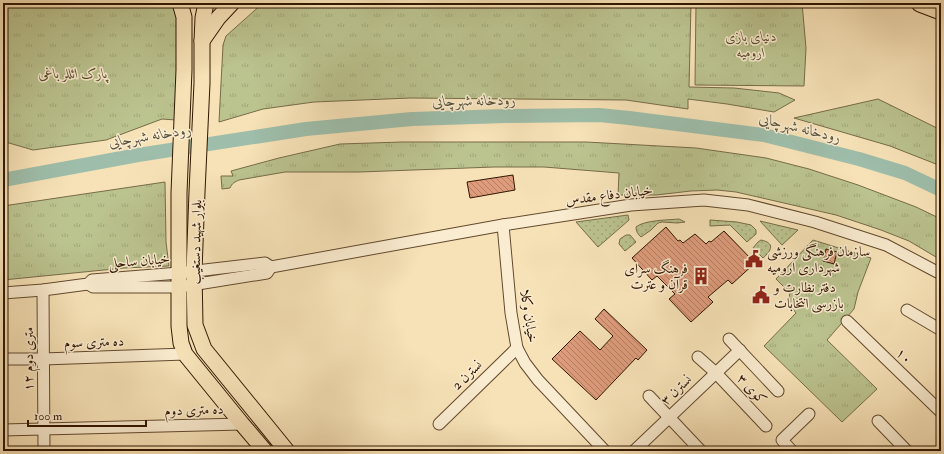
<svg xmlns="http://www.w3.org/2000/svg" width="944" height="454" viewBox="0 0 944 454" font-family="'IM FELL Double Pica',Amiri,serif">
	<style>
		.grass { fill: url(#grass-dots); stroke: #766c48 }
		.park { fill: url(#park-tufts); stroke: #766c48 }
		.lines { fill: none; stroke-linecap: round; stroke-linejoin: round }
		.river { stroke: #9ebeab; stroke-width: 14 }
		.building { fill: url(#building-back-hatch); stroke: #311601 }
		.minor-casing { stroke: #62492e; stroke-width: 13 }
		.major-casing { stroke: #311601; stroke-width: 17 }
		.highway-casing { stroke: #311601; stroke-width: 19 }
		.minor { stroke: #faecd0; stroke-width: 11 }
		.major { stroke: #f7e2b7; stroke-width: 15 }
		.highway { stroke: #f7e2b7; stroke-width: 17 }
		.labels { text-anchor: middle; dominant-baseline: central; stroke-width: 3; stroke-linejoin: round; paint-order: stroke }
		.park-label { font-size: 14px; font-style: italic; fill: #5a4a2c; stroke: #faecd0 }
		.street-label { font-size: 14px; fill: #311601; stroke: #faecd0 }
		.poi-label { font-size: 14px; fill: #311601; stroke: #faecd0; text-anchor: start }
		.water-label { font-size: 15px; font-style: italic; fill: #57513c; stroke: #faecd0 }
	</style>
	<defs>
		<pattern id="grass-dots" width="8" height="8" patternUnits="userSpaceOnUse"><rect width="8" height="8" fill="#bbc38f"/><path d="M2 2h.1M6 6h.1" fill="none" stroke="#a1a77a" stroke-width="1.8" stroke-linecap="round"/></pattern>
		<pattern id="park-tufts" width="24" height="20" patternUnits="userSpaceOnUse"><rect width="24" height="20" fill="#bbc38f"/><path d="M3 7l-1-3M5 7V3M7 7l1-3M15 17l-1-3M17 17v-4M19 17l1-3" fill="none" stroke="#a1a77a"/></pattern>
		<pattern id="building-back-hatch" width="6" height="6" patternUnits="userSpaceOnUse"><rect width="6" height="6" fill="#de9c7c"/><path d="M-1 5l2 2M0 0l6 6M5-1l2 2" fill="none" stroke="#b57e63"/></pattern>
	</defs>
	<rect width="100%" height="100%" fill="#f7e2b7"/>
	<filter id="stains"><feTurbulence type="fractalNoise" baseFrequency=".005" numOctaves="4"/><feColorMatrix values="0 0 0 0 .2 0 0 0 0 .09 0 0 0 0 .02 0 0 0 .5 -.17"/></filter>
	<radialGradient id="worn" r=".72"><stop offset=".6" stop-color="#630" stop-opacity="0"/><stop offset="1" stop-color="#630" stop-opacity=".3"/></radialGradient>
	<g class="grass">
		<polygon points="628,215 629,220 598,247 576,222"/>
		<path d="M679,219L685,222L677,223L662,222L658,223L651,230L641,237C638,234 636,232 636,227C644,220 669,220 679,219Z"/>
		<polygon points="710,220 737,222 751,225 756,230 756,234 747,242 730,225 710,226"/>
		<polygon points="760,221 798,230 782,245"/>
		<polygon points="626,235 630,235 636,242 625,251 619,244 620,239"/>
		<path d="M761,240C775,243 772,250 763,258L753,248L758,242Z"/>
	</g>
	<g class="park">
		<polygon points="3,3 176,3 178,7 176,120 162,119 106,140 33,150 9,143 3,143"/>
		<polygon points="263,3 691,3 689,87 734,88 779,93 795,100 774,112 727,104 688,99 688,109 626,100 410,98 314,102 263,109 219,122 223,45 226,36"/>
		<polygon points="696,3 802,3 806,48 804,86 695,85"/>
		<polygon points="878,99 941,130 941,166 890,146 794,118"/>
		<path d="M402,142H586L696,148L766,158L809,169L858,185L916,207L941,219V260L909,241L881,230L836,215L736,192L717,190L691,191L656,195H618L619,173L544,167H494L359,172H285L239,180C235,182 232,183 230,188L222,189L221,176H233L231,171L279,158L340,144Z"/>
		<polygon points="165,182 166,242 169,266 124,268 3,280 3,206"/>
		<polygon points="813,240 871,258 858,292 854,309 827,340 877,389 842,422 764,346 796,313 788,302 790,293 776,279"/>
	</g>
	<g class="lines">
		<polyline class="river" points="3,180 138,155 306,129 412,119 505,116 599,115 629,118 764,135 859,159 905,173 941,190"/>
	</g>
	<g class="building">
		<polygon points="513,175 515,190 470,198 467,182"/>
		<polygon points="666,227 678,241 680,240 683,243 695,234 706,244 709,241 711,242 724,231 755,263 732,284 728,280 708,297 713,302 691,322 669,299 675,294 657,276 652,280 632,258"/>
		<polygon points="826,249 837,252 834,264 823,261"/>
		<polygon points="604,309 647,350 638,360 636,358 596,400 552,359 580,331 600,350 613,336 595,319"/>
	</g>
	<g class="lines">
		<g class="minor-casing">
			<g id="minor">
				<polyline points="503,225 511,313 517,348 525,363 538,380 605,451"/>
				<polyline points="88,284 93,287 179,287 267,273 271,267"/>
				<polyline points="43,290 44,451"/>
				<polyline points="3,293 43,290 88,284 92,280 179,273 265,263 271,267 503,225 631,205 704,200 748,205 815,222 886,245 941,274"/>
				<polyline points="907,310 941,330"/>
				<polyline points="847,321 941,412"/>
				<polyline points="729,339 778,391"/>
				<polyline points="698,357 716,373 766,426"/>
				<polyline points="3,359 43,359 185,354"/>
				<polyline points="649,396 701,451"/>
				<polyline points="878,421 907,451"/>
				<polyline points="439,424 517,348"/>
				<polyline points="3,430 242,424"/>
				<polyline points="634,451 740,350"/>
				<polyline points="792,451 782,440 809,414"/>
			</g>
		</g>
		<g class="major-casing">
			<g id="major">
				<polyline points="180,3 184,17 184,70 179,193 179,326 181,343 185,354 242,424 265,451"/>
				<polyline points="206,3 203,18 202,41 202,83 197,192 194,271 195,325 204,349 287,451"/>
				<polyline points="202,41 218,18 232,3"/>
			</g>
		</g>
		<g class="highway-casing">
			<polyline id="highway" points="920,3 941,11"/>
		</g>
		<use href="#minor" class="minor"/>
		<use href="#major" class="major"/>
		<use href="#highway" class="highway"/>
	</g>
	<defs>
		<g id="civic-bare" transform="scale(1.38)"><path d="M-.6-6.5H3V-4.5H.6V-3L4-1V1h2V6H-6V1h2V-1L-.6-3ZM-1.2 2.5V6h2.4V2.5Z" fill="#8f2418" stroke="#faecd0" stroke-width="2.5" paint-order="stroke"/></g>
		<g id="building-bare" transform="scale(1.38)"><path d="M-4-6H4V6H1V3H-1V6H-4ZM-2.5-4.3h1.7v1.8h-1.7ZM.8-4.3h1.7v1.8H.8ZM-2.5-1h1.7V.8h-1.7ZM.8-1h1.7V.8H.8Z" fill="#8f2418" stroke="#faecd0" stroke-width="2.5" paint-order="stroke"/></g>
	</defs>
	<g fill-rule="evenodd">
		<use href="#civic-bare" x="754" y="259"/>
		<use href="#building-bare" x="701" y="276"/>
		<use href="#civic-bare" x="761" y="295"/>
	</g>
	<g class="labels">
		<g class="park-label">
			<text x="751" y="36">دنیای بازی<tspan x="751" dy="16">ارومیه</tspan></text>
			<text x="73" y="73">پارک ائللر باغی</text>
		</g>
		<g class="street-label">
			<text transform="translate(609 195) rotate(-7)">خیابان دفاع مقدس</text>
			<text transform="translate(196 242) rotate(-89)">بلوار شهید دستغیب</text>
			<text transform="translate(139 261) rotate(-5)">خیابان ساحلی</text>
			<text transform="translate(529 316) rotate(81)">خیابان وکلا</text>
			<text transform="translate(94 342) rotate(-2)">ده متری سوم</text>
			<text transform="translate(904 356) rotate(44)">۱۰</text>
			<text transform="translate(28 359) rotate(-90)">۱۲ متری دوم</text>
			<text transform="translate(467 375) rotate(-44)">نسترن 2</text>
			<text transform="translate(752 389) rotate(46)">کوی ۳</text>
			<text transform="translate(676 390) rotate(-44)">نسترن ۳</text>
			<text transform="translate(194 410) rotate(-2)">ده متری دوم</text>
		</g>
		<g class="poi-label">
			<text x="767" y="251">سازمان فرهنگی ورزشی<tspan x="767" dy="16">شهرداری ارومیه</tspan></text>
			<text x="688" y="268" text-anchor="end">فرهنگ سرای<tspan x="688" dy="16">قرآن و عترت</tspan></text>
			<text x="774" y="287">دفتر نظارت و<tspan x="774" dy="16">بازرسی انتخابات</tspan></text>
		</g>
		<g class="water-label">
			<text transform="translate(474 101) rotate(-1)">رودخانه شهرچایی</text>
			<text transform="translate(800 128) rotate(14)">رودخانه شهرچایی</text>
			<text transform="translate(150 136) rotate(-9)">رودخانه شهرچایی</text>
		</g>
	</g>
	<rect width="944" height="454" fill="none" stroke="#f7e2b7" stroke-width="16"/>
	<rect x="4" y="4" width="936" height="446" fill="none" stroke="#311601" stroke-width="2"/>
	<rect x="8" y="8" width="928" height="438" fill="none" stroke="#311601"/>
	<path d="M28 420v6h118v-6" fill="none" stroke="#311601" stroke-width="2"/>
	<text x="34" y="420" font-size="12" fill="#311601" stroke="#faecd0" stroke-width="3" paint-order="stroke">100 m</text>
	<rect width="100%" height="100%" filter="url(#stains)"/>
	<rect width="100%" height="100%" fill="url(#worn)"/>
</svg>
